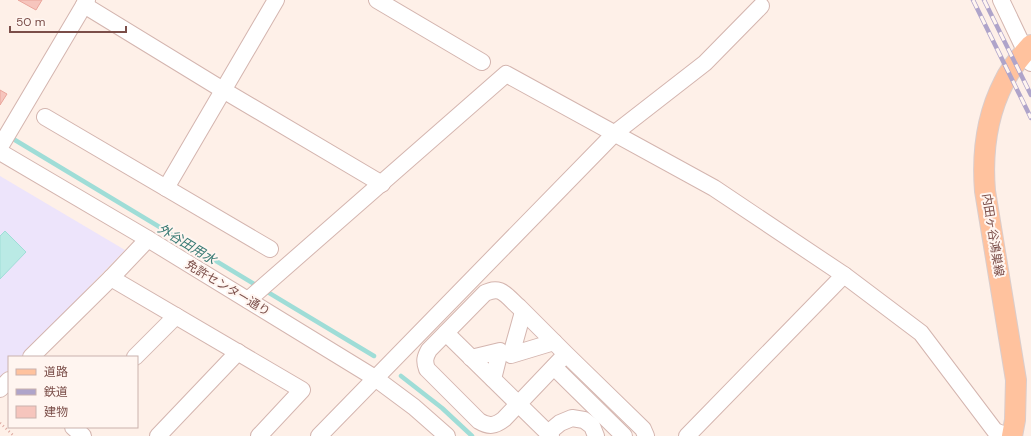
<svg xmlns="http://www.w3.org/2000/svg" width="1031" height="436" viewBox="0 0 1031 436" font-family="'DM Sans','Noto Sans JP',sans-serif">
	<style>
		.education { fill: #ede4fb }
		.water { fill: #baeae5; stroke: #9fddd7 }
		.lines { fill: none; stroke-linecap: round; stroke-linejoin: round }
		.stream { stroke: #9fddd7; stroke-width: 4.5 }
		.building { fill: #f6c5bd; stroke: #eaa69c }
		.minor-casing { stroke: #d4b5af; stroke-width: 18 }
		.major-casing { stroke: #dacdcc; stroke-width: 22 }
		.path { stroke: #dca79f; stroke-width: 2.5; stroke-dasharray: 1 3; stroke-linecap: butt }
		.minor { stroke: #fff; stroke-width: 16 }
		.major { stroke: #ffc29e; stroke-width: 20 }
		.rail-casing { stroke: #afa4ca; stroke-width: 4.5 }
		.rail { stroke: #fff5f0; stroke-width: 3; stroke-dasharray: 9; stroke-linecap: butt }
		.labels { text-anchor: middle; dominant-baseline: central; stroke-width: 4; stroke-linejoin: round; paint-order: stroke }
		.street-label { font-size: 12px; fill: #7b4e49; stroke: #fff5f0 }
		.water-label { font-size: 13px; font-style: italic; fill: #387a74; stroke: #fff5f0 }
	</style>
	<rect width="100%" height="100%" fill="#fef0e8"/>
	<polygon class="education" points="0,176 125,250 21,357 9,357 9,369 0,378"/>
	<polygon class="water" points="5,231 26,252 0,279 0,236"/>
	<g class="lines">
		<g class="stream">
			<polyline points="0,131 374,356"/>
			<polyline points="401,376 442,408 472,436"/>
		</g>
	</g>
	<g class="building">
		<polygon points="18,0 42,0 36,10"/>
		<polygon points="0,90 7,94 0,105"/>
	</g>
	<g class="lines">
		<g class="minor-casing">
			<g id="minor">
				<polyline points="377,0 482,62"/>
				<polyline points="1001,0 1031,63"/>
				<polyline points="84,5 223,90 382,184"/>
				<polyline points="45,117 270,249"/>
				<polyline points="0,147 87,0"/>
				<polyline points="0,152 148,239 375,378 414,407 447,436"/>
				<polyline points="166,188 276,0"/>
				<polyline points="111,278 302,390 259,436"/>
				<polyline points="248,300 506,74 714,188 844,275 921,333 995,431 1007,436"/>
				<polyline points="523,312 511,355 554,342"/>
				<polyline points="446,333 551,436"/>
				<path d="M566,354L504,419C495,426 489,427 479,421L427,369C424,361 425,357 429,350L485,293C490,291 494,289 500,291C507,294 513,302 519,307C535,323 550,338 566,354L643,429L646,436"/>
				<polyline points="31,357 111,278 148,239"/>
				<polyline points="135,357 176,316"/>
				<polyline points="471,358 500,351 493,379"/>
				<polyline points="554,367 624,436"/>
				<polyline points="0,389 9,380"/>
				<polyline points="73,427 83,436"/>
				<polyline points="548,433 560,423 572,418 584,420 592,426 596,436"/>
				<polyline points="158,436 238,352"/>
				<polyline points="319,436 615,133 705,63 761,6"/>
				<polyline points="687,436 844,275"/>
			</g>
		</g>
		<g class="major-casing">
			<path id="major" d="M1012,436L1015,420L1016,380L985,191C982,154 987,115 1004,82C1010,69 1021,56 1031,45"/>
		</g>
		<polyline class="path" points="0,423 14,436"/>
		<use href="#minor" class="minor"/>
		<use href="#major" class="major"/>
		<g class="rail-casing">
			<g id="rail">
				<polyline points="973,0 1031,118"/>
				<polyline points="984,0 1031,95"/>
			</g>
		</g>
		<use href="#rail" class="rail"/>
	</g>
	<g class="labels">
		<g class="street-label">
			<text transform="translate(993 235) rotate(81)">内田ヶ谷鴻巣線</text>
			<text transform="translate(228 288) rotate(31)">免許センター通り</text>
		</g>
		<g class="water-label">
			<text transform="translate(187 244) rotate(31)">外谷田用水</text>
		</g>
	</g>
	<rect x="8" y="356" width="130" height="72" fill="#fff5f0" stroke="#cab2ad"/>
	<rect x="16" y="369" width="20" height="6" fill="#ffc29e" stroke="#cab2ad"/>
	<text x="44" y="376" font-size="12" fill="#7b4e49">道路</text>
	<rect x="16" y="389" width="20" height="6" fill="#afa4ca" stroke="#cab2ad"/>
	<text x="44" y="396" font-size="12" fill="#7b4e49">鉄道</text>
	<rect x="16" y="406" width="20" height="12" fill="#f6c5bd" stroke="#cab2ad"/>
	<text x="44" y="416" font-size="12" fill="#7b4e49">建物</text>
	<path d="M10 26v6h116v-6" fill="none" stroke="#7b4e49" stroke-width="2"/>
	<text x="16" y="26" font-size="12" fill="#7b4e49" stroke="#fff5f0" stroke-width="3" paint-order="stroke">50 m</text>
</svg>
